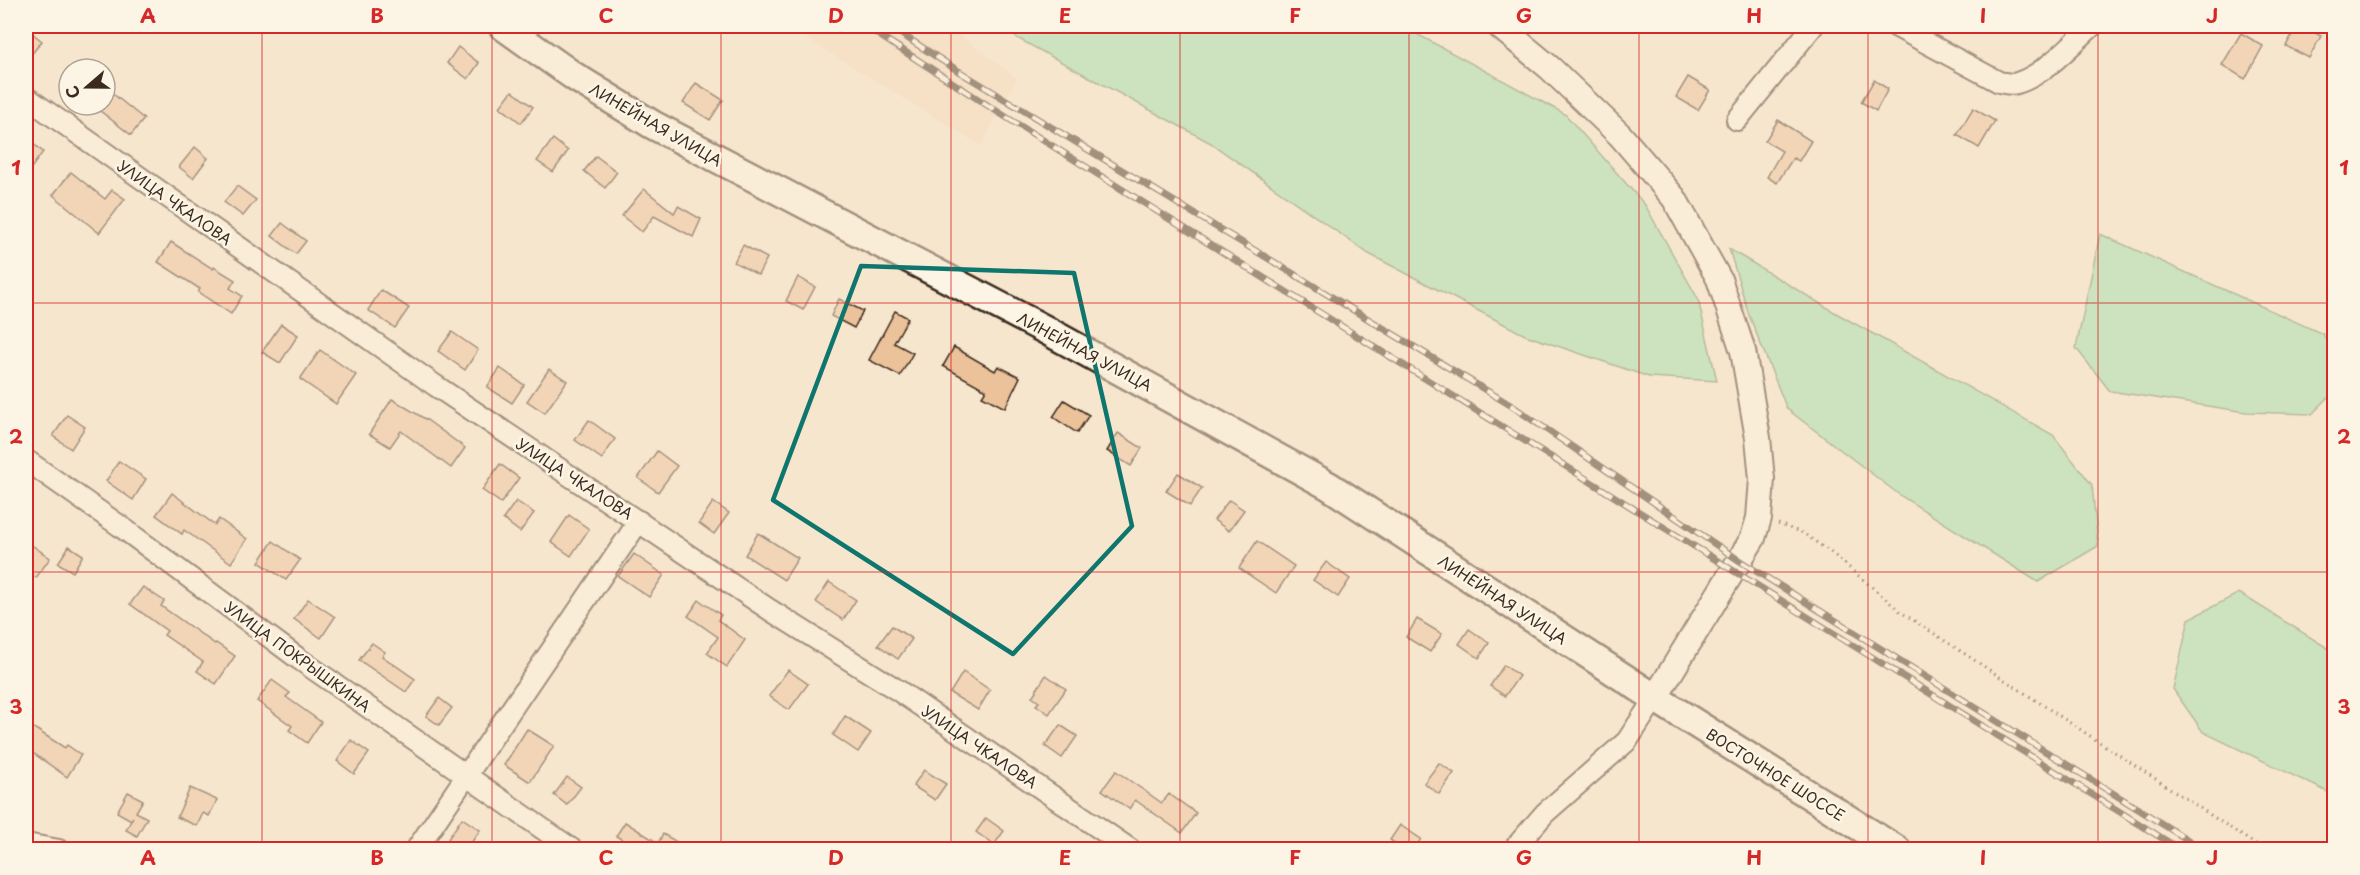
<svg xmlns="http://www.w3.org/2000/svg" width="2360" height="875" viewBox="0 0 2360 875" font-family="'Playpen Sans',sans-serif">
	<style>
		.built { fill: #f3dbbe }
		.green { fill: #99e0ad; stroke: #6a8566; stroke-width: 1.5 }
		.building { fill: #ebc29a; stroke: #3b2a1e; stroke-width: 1.5 }
		.lines { fill: none; stroke-linecap: round; stroke-linejoin: round }
		.minor-casing { stroke: #3b2a1e; stroke-width: 24 }
		.tertiary-casing { stroke: #3b2a1e; stroke-width: 28 }
		.secondary-casing { stroke: #3b2a1e; stroke-width: 32 }
		.path { stroke: #3b2a1e; stroke-width: 3; stroke-dasharray: 1.5 4.5; stroke-linecap: butt }
		.minor { stroke: #fcf5e5; stroke-width: 20 }
		.tertiary { stroke: #fcf5e5; stroke-width: 24 }
		.secondary { stroke: #fcf5e5; stroke-width: 27 }
		.rail-casing { stroke: #3b2a1e; stroke-width: 7 }
		.rail { stroke: #fcf5e5; stroke-width: 4.5; stroke-dasharray: 14; stroke-linecap: butt }
		.marked { fill: none; stroke: #0f766e; stroke-width: 4.5; stroke-linejoin: round }
		.grid { fill: none; stroke: #d62828; stroke-width: 1.5; stroke-opacity: 0.55 }
		.labels { text-anchor: middle; dominant-baseline: central; stroke-width: 5; stroke-linejoin: round; paint-order: stroke }
		.street-label { font-size: 15px; fill: #3b2a1e; stroke: #fcf5e5 }
		.neatline { fill: none; stroke: #d62828; stroke-width: 2 }
		.grid-label { font-size: 20px; text-anchor: middle; font-weight: bold; fill: #d62828 }
	</style>
	<rect width="100%" height="100%" fill="#f7e6ce"/>
	<filter id="ink" filterUnits="userSpaceOnUse"><feTurbulence type="fractalNoise" baseFrequency=".0167" numOctaves="2"/><feDisplacementMap in="SourceGraphic" scale="12" xChannelSelector="R" yChannelSelector="G"/><feConvolveMatrix kernelMatrix="1 2 1 2 8 2 1 2 1" color-interpolation-filters="sRGB"/></filter>
	<g filter="url(#ink)">
		<polygon class="built" points="786,26 948,26 1017,78 981,146"/>
		<g class="green">
			<polygon points="995,26 1402,26 1565,114 1645,205 1698,299 1717,381 1649,377 1525,335 1369,254 1209,142"/>
			<polygon points="2100,234 2323,334 2334,355 2334,392 2312,414 2246,412 2110,391 2076,348"/>
			<polygon points="1729,249 1836,313 2053,435 2092,485 2098,546 2038,582 1901,496 1787,409 1749,315"/>
			<polygon points="2239,593 2334,652 2334,795 2203,732 2173,689 2189,619"/>
		</g>
		<g class="building">
			<polygon points="2297,26 2303,26 2321,36 2309,58 2286,46"/>
			<polygon points="26,28 42,41 26,61"/>
			<polygon points="2241,33 2263,46 2245,79 2222,65"/>
			<polygon points="458,47 479,63 468,79 447,63"/>
			<polygon points="1688,77 1710,90 1698,110 1676,97"/>
			<polygon points="1874,80 1888,89 1876,111 1861,102"/>
			<polygon points="696,83 723,100 710,120 683,103"/>
			<polygon points="512,91 533,107 521,123 500,107"/>
			<polygon points="112,93 144,119 131,135 99,110"/>
			<polygon points="1973,108 1995,121 1979,148 1957,135"/>
			<polygon points="1778,120 1811,141 1799,161 1793,158 1777,183 1767,177 1782,151 1765,141"/>
			<polygon points="26,138 43,152 26,175"/>
			<polygon points="553,139 568,151 553,172 537,161"/>
			<polygon points="195,147 208,158 193,178 179,167"/>
			<polygon points="596,156 617,172 605,188 584,171"/>
			<polygon points="71,172 105,199 112,190 125,199 99,233 53,195"/>
			<polygon points="237,186 256,200 243,216 224,202"/>
			<polygon points="644,189 674,213 678,206 701,219 693,237 654,216 642,232 622,216"/>
			<polygon points="282,223 306,241 296,254 272,236"/>
			<polygon points="171,242 213,269 214,267 235,280 230,288 242,296 231,314 198,292 200,289 158,262"/>
			<polygon points="743,245 767,258 758,275 734,262"/>
			<polygon points="798,277 815,287 803,310 786,301"/>
			<polygon points="381,290 409,308 395,328 368,310"/>
			<polygon points="839,299 863,311 854,328 831,316"/>
			<polygon points="895,311 908,318 894,343 913,353 900,376 869,360"/>
			<polygon points="281,324 298,335 280,363 262,352"/>
			<polygon points="452,332 478,350 465,370 438,351"/>
			<polygon points="954,347 995,371 998,366 1020,377 1005,408 982,396 986,390 943,366"/>
			<polygon points="320,350 356,375 336,404 300,379"/>
			<polygon points="500,368 524,385 512,403 487,387"/>
			<polygon points="549,369 567,381 545,413 527,401"/>
			<polygon points="392,399 427,420 465,448 451,468 401,431 390,447 369,434"/>
			<polygon points="1064,400 1089,415 1077,433 1053,417"/>
			<polygon points="67,415 85,427 71,449 53,436"/>
			<polygon points="589,420 615,439 602,459 575,440"/>
			<polygon points="1118,433 1142,448 1131,466 1107,451"/>
			<polygon points="657,451 677,466 658,492 638,478"/>
			<polygon points="119,461 146,479 133,500 106,481"/>
			<polygon points="500,464 519,478 501,503 482,490"/>
			<polygon points="1178,473 1202,488 1190,506 1166,491"/>
			<polygon points="172,493 215,525 219,519 247,539 231,563 184,530 182,534 156,515"/>
			<polygon points="1229,500 1244,510 1229,531 1214,520"/>
			<polygon points="516,501 534,513 520,532 503,519"/>
			<polygon points="713,502 729,513 714,534 699,523"/>
			<polygon points="569,515 589,529 571,556 551,542"/>
			<polygon points="758,533 798,558 784,580 745,555"/>
			<polygon points="26,541 50,558 36,578 26,570"/>
			<polygon points="273,541 300,560 286,580 259,562"/>
			<polygon points="1257,541 1294,566 1276,593 1239,568"/>
			<polygon points="69,546 83,555 73,572 58,563"/>
			<polygon points="634,554 664,575 649,597 618,576"/>
			<polygon points="1326,562 1350,579 1338,597 1313,580"/>
			<polygon points="829,582 856,600 843,620 816,602"/>
			<polygon points="143,587 164,601 161,606 215,644 216,643 235,656 216,684 197,671 203,662 164,635 167,631 130,604"/>
			<polygon points="308,599 335,617 321,638 294,619"/>
			<polygon points="699,600 721,615 718,620 745,640 727,667 707,653 718,637 688,616"/>
			<polygon points="1417,619 1442,634 1430,652 1406,637"/>
			<polygon points="892,626 912,639 898,659 878,645"/>
			<polygon points="1469,629 1489,643 1479,658 1459,644"/>
			<polygon points="372,643 385,652 382,656 415,679 406,692 359,660"/>
			<polygon points="1504,665 1519,676 1505,696 1490,686"/>
			<polygon points="788,670 808,684 789,710 769,696"/>
			<polygon points="963,672 990,690 978,710 950,693"/>
			<polygon points="1046,675 1066,689 1049,714 1036,705 1039,702 1032,697"/>
			<polygon points="272,680 290,693 286,697 321,722 307,743 289,730 292,726 257,701"/>
			<polygon points="439,698 452,708 439,725 426,716"/>
			<polygon points="845,716 871,733 858,752 833,735"/>
			<polygon points="26,723 65,748 67,745 81,755 67,777 26,748"/>
			<polygon points="1060,725 1077,736 1062,758 1045,746"/>
			<polygon points="527,729 554,746 530,782 504,765"/>
			<polygon points="351,740 369,753 354,774 337,761"/>
			<polygon points="1439,763 1454,773 1439,794 1424,783"/>
			<polygon points="924,770 946,784 935,800 913,786"/>
			<polygon points="1116,771 1162,803 1169,794 1196,813 1182,833 1135,800 1129,809 1102,790"/>
			<polygon points="567,777 581,787 567,805 554,795"/>
			<polygon points="190,788 217,800 209,816 203,813 197,826 177,817"/>
			<polygon points="128,792 143,800 136,812 147,818 137,836 126,830 133,817 131,820 117,812"/>
			<polygon points="462,818 480,830 467,849 463,849 448,839"/>
			<polygon points="986,818 1004,831 994,845 976,832"/>
			<polygon points="625,822 658,843 663,834 689,849 638,849 616,836"/>
			<polygon points="1400,825 1421,839 1414,849 1404,849 1390,840"/>
		</g>
		<g class="lines">
			<g class="minor-casing">
				<g id="minor">
					<path d="M1895,26L1999,82C2005,83 2012,85 2017,83C2044,75 2072,44 2092,26"/>
					<polyline points="26,97 436,386 770,610 899,691 1131,850"/>
					<polyline points="1737,120 1813,26"/>
					<polyline points="26,460 120,526 299,659 573,850"/>
					<polyline points="26,844 59,850"/>
					<polyline points="416,850 639,521"/>
					<polyline points="1513,850 1545,813 1627,741 1655,698"/>
				</g>
			</g>
			<g class="tertiary-casing">
				<polyline id="tertiary" points="1499,26 1550,68 1620,135 1674,198 1719,279 1743,351 1758,438 1762,479 1759,518 1753,538 1655,698"/>
			</g>
			<g class="secondary-casing">
				<polyline id="secondary" points="503,26 575,77 653,125 1044,329 1329,486 1655,698 1897,850"/>
			</g>
			<polyline class="path" points="1778,524 1803,533 1833,554 1901,612 2264,850"/>
			<use href="#minor" class="minor"/>
			<use href="#tertiary" class="tertiary"/>
			<use href="#secondary" class="secondary"/>
			<g class="rail-casing">
				<g id="rail">
					<polyline points="865,26 998,112 2181,850"/>
					<polyline points="889,26 960,72 1512,406 1740,561 2204,850"/>
				</g>
			</g>
			<use href="#rail" class="rail"/>
		</g>
	</g>
	<path d="M0 0H2360V875H0ZM861,266L1074,273L1132,526L1013,654L773,500Z" fill="#f7e6ce" fill-opacity=".55" fill-rule="evenodd"/>
	<path class="marked" d="M861,266L1074,273L1132,526L1013,654L773,500Z"/>
	<path class="grid" d="M262,26V850M492,26V850M721,26V850M951,26V850M1180,26V850M1409,26V850M1639,26V850M1868,26V850M2098,26V850M26,303H2334M26,572H2334"/>
	<g class="labels">
		<g class="street-label">
			<text transform="translate(656 124) rotate(30)">ЛИНЕЙНАЯ УЛИЦА</text>
			<text transform="translate(175 202) rotate(35)">УЛИЦА ЧКАЛОВА</text>
			<text transform="translate(1085 351) rotate(28)">ЛИНЕЙНАЯ УЛИЦА</text>
			<text transform="translate(575 478) rotate(33)">УЛИЦА ЧКАЛОВА</text>
			<text transform="translate(1503 599) rotate(33)">ЛИНЕЙНАЯ УЛИЦА</text>
			<text transform="translate(298 656) rotate(36)">УЛИЦА ПОКРЫШКИНА</text>
			<text transform="translate(980 746) rotate(34)">УЛИЦА ЧКАЛОВА</text>
			<text transform="translate(1776 774) rotate(32)">ВОСТОЧНОЕ ШОССЕ</text>
		</g>
	</g>
	<rect width="2360" height="875" fill="none" stroke="#fcf5e5" stroke-width="66"/>
	<g transform="translate(87 87) rotate(250)"><circle r="28" fill="#fcf5e5" stroke="#afa495" stroke-width="1.5"/>
	<path d="M0-4.5L10 22L0 15L-10 22Z" fill="#3b2a1e"/>
	<text y="-9" font-size="16" font-weight="bold" text-anchor="middle" fill="#3b2a1e">С</text>
	</g>
	<rect x="33" y="33" width="2294" height="809" class="neatline"/>
	<g class="grid-label">
		<text x="148" y="23">A</text>
		<text x="377" y="23">B</text>
		<text x="606" y="23">C</text>
		<text x="836" y="23">D</text>
		<text x="1065" y="23">E</text>
		<text x="1295" y="23">F</text>
		<text x="1524" y="23">G</text>
		<text x="1754" y="23">H</text>
		<text x="1983" y="23">I</text>
		<text x="2212" y="23">J</text>
		<text x="16" y="175">1</text>
		<text x="2344" y="175">1</text>
		<text x="16" y="444">2</text>
		<text x="2344" y="444">2</text>
		<text x="16" y="714">3</text>
		<text x="2344" y="714">3</text>
		<text x="148" y="865">A</text>
		<text x="377" y="865">B</text>
		<text x="606" y="865">C</text>
		<text x="836" y="865">D</text>
		<text x="1065" y="865">E</text>
		<text x="1295" y="865">F</text>
		<text x="1524" y="865">G</text>
		<text x="1754" y="865">H</text>
		<text x="1983" y="865">I</text>
		<text x="2212" y="865">J</text>
	</g>
</svg>
